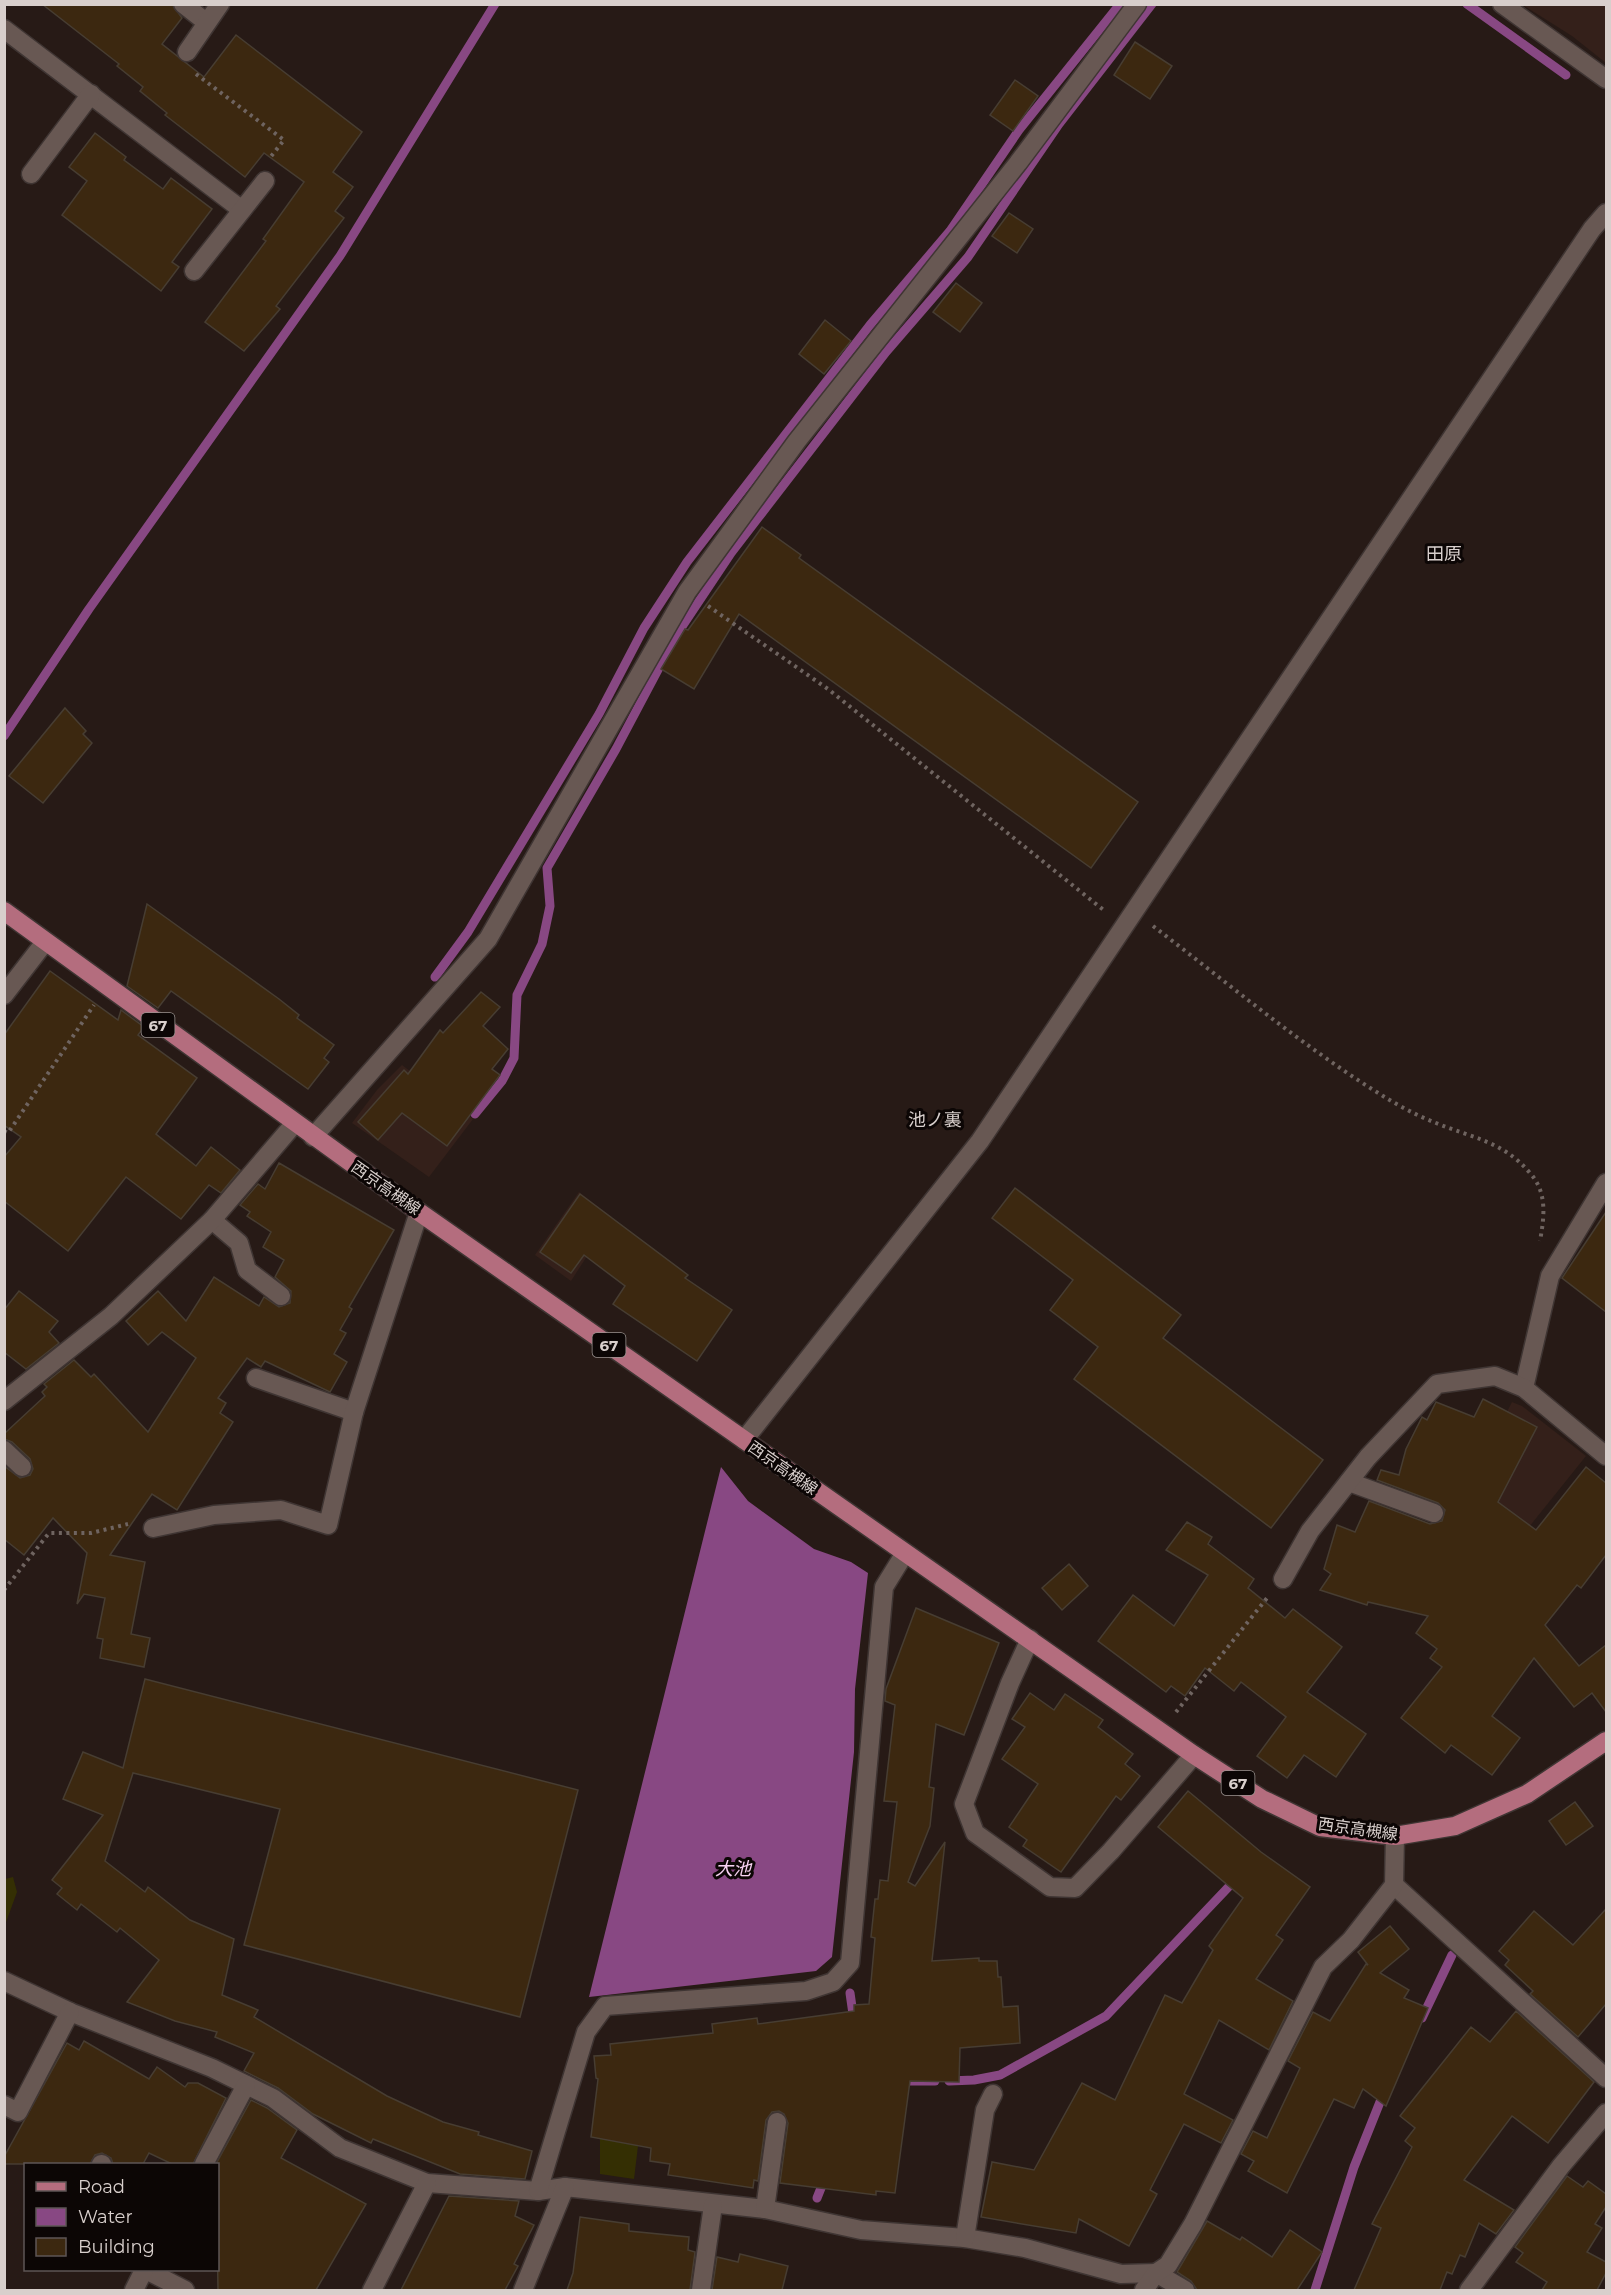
<svg xmlns="http://www.w3.org/2000/svg" width="1611" height="2295" viewBox="0 0 1611 2295" font-family="Montserrat,'Noto Sans JP',sans-serif">
	<style>
		.built { fill: #34201a }
		.green { fill: #342f03 }
		.water { fill: #884883 }
		.lines { fill: none; stroke-linecap: round; stroke-linejoin: round }
		.stream { stroke: #884883; stroke-width: 9 }
		.building { fill: #3c2810; stroke: #473d32; stroke-width: 1.5 }
		.street-casing { stroke: #3f3533; stroke-width: 21 }
		.secondary-casing { stroke: #3f3533; stroke-width: 21 }
		.primary-casing { stroke: #3f3533; stroke-width: 21 }
		.path { stroke: #6f6460; stroke-width: 4; stroke-dasharray: 3 4.5; stroke-linecap: butt }
		.street { stroke: #685853; stroke-width: 18 }
		.secondary { stroke: #685853; stroke-width: 18 }
		.primary { stroke: #b46d7e; stroke-width: 18 }
		.labels { text-anchor: middle; dominant-baseline: central; stroke-width: 6; stroke-linejoin: round; paint-order: stroke }
		.shield { fill: #0c0605; stroke: #9b9390; stroke-width: 1.5 }
		.shield-label { font-size: 15px; font-weight: bold; fill: #d8cfcc }
		.street-label { font-size: 16px; fill: #d8cfcc; stroke: #0c0605 }
		.neighbourhood-label { font-size: 18px; fill: #d8cfcc; stroke: #0c0605 }
		.water-label { font-size: 18px; font-style: italic; fill: #f7d2f2; stroke: #0c0605 }
	</style>
	<rect width="100%" height="100%" fill="#271a16"/>
	<g class="built">
		<polygon points="1523,5 1606,5 1606,63 1572,36"/>
		<polygon points="402,1065 473,1119 429,1177 352,1123 377,1090"/>
		<polygon points="579,1192 612,1217 571,1281 535,1255"/>
		<polygon points="1512,1402 1522,1406 1586,1456 1460,1613 1453,1518"/>
	</g>
	<g class="green">
		<polygon points="13,1877 17,1892 5,1925 5,1879"/>
		<polygon points="643,2105 634,2179 600,2174 600,2136"/>
	</g>
	<polygon class="water" points="721,1467 748,1501 814,1549 851,1562 868,1573 855,1689 854,1752 832,1957 816,1971 589,1997"/>
	<g class="lines">
		<g class="stream">
			<polyline points="1467,4 1566,75"/>
			<polyline points="4,736 89,609 340,256 495,4"/>
			<polyline points="435,977 468,932 599,714 644,628 687,562 870,325 950,231 1019,130 1120,4"/>
			<polyline points="475,1114 502,1081 514,1058 517,995 542,944 550,906 547,868 616,749 677,634 731,553 886,352 968,257 1059,124 1152,4"/>
			<polyline points="850,1993 854,2021"/>
			<polyline points="1422,2018 1452,1955"/>
			<polyline points="898,2081 935,2081"/>
			<polyline points="949,2081 974,2080 1000,2075 1106,2016 1238,1877"/>
			<polyline points="817,2198 825,2178"/>
			<polyline points="1315,2290 1354,2167 1384,2092"/>
		</g>
	</g>
	<g class="building">
		<polygon points="42,4 172,4 182,18 162,44 204,77 236,35 362,132 333,172 353,187 335,211 344,218 276,306 280,309 244,351 205,322 266,241 263,239 304,182 264,153 245,177 165,115 167,113 140,91 143,87 117,66 119,64"/>
		<polygon points="1135,42 1172,66 1150,99 1114,75"/>
		<polygon points="1015,80 1038,96 1013,131 990,115"/>
		<polygon points="95,133 126,157 124,160 163,189 171,178 212,209 172,262 179,267 161,291 62,215 87,181 69,167"/>
		<polygon points="1009,213 1033,229 1017,253 992,236"/>
		<polygon points="956,283 982,303 960,332 933,312"/>
		<polygon points="825,320 851,341 824,374 799,354"/>
		<polygon points="762,527 801,555 799,558 1138,802 1091,868 739,614 694,689 661,669 685,629 688,630"/>
		<polygon points="65,708 86,731 83,734 92,743 43,803 9,776"/>
		<polygon points="147,904 279,999 299,1015 297,1018 334,1045 324,1058 329,1062 308,1089 171,991 158,1008 127,986"/>
		<polygon points="50,971 118,1020 121,1010 144,1027 138,1035 197,1078 156,1134 196,1166 211,1147 240,1170 221,1193 209,1185 181,1219 126,1177 68,1251 4,1201 4,1157 21,1137 4,1125 4,1035"/>
		<polygon points="481,992 500,1007 483,1026 508,1049 492,1069 500,1075 447,1146 402,1113 378,1140 358,1122 404,1070 408,1074 440,1030 443,1033"/>
		<polygon points="279,1163 394,1230 349,1307 352,1309 340,1330 346,1333 334,1354 347,1362 330,1392 265,1361 261,1367 247,1358 218,1398 226,1403 220,1413 233,1422 177,1510 152,1494 110,1555 145,1562 131,1634 150,1638 144,1667 100,1658 103,1639 97,1638 105,1598 84,1594 77,1604 87,1553 53,1518 24,1555 4,1539 4,1466 20,1478 30,1475 33,1469 30,1459 12,1442 4,1439 4,1434 45,1396 42,1392 47,1387 44,1384 74,1360 91,1377 94,1374 148,1432 196,1358 162,1332 148,1345 126,1321 158,1291 186,1321 214,1277 259,1306 264,1297 279,1307 290,1303 291,1291 275,1277 284,1260 263,1247 271,1232 247,1216 250,1212 240,1205 258,1184 265,1189"/>
		<polygon points="1015,1188 1181,1315 1163,1338 1323,1460 1271,1528 1074,1379 1098,1347 1050,1310 1073,1280 992,1218"/>
		<polygon points="580,1194 688,1275 685,1278 732,1310 697,1361 613,1304 625,1286 584,1255 571,1273 540,1252"/>
		<polygon points="1606,1212 1606,1312 1562,1278"/>
		<polygon points="19,1291 58,1321 49,1332 59,1343 26,1369 4,1352 4,1310"/>
		<polygon points="1483,1399 1537,1427 1498,1502 1536,1530 1586,1467 1606,1483 1606,1555 1581,1588 1577,1585 1545,1625 1579,1666 1606,1645 1606,1712 1592,1693 1574,1707 1534,1658 1492,1716 1520,1738 1492,1775 1451,1745 1445,1753 1401,1718 1442,1667 1430,1658 1437,1649 1416,1633 1428,1616 1368,1602 1367,1605 1320,1590 1331,1574 1324,1569 1337,1525 1355,1532 1369,1501 1430,1524 1442,1521 1445,1510 1438,1503 1377,1480 1381,1470 1399,1475 1406,1449 1422,1417 1427,1420 1436,1402 1474,1417"/>
		<polygon points="1187,1522 1212,1537 1208,1544 1212,1547 1254,1579 1248,1588 1285,1618 1293,1609 1342,1647 1307,1692 1366,1734 1336,1777 1304,1755 1287,1778 1257,1756 1286,1717 1241,1682 1234,1691 1205,1668 1185,1696 1171,1686 1166,1692 1098,1641 1133,1595 1174,1626 1208,1575 1166,1550"/>
		<polygon points="1069,1564 1088,1586 1062,1610 1042,1588"/>
		<polygon points="916,1608 999,1643 964,1735 936,1724 929,1787 934,1788 930,1826 908,1882 915,1886 945,1842 932,1961 979,1958 979,1961 997,1961 998,1977 1001,1977 1003,2007 1018,2006 1020,2043 960,2048 959,2082 910,2081 895,2193 876,2191 876,2195 780,2183 788,2123 784,2114 779,2111 772,2112 766,2120 758,2181 754,2180 753,2188 668,2175 670,2164 650,2161 651,2148 591,2137 598,2079 596,2078 594,2056 611,2055 610,2044 713,2033 712,2024 757,2018 758,2024 854,2011 854,2005 869,2004 875,1938 871,1937 875,1899 878,1899 880,1880 888,1881 897,1802 884,1801 895,1705 885,1701 886,1689"/>
		<polygon points="145,1679 578,1790 520,2017 244,1945 280,1809 133,1773 105,1861 145,1892 148,1887 190,1920 234,1939 222,1995 258,2010 254,2017 387,2096 443,2122 479,2132 478,2135 532,2151 525,2179 460,2174 373,2139 371,2143 313,2114 278,2088 244,2071 254,2053 215,2037 217,2032 175,2021 127,2002 159,1960 120,1928 117,1932 81,1904 77,1910 57,1894 62,1888 52,1880 103,1815 63,1799 83,1752 123,1768"/>
		<polygon points="1030,1693 1054,1710 1065,1694 1103,1720 1098,1727 1133,1754 1125,1764 1140,1776 1121,1800 1116,1796 1061,1872 1023,1846 1027,1840 1009,1827 1038,1784 1002,1759 1025,1727 1012,1719"/>
		<polygon points="1188,1791 1261,1852 1310,1887 1276,1935 1283,1940 1256,1979 1293,2001 1269,2050 1219,2020 1184,2094 1233,2120 1221,2143 1184,2124 1150,2190 1157,2194 1129,2246 1079,2219 1076,2233 981,2217 992,2162 1034,2170 1082,2083 1115,2100 1165,1995 1182,2003 1213,1950 1209,1946 1243,1898 1158,1827"/>
		<polygon points="1575,1802 1593,1826 1566,1845 1549,1821"/>
		<polygon points="1606,1909 1606,2004 1578,2037 1530,1994 1533,1991 1505,1965 1509,1960 1499,1951 1534,1911 1573,1945"/>
		<polygon points="1390,1926 1409,1949 1380,1973 1409,1990 1404,1998 1428,2008 1386,2106 1363,2089 1354,2108 1334,2099 1287,2193 1248,2171 1254,2161 1241,2154 1253,2131 1267,2138 1300,2068 1288,2061 1313,2012 1330,2021 1366,1964 1368,1965 1358,1952"/>
		<polygon points="1516,2011 1594,2082 1548,2143 1512,2116 1464,2180 1514,2210 1496,2234 1479,2223 1465,2257 1460,2255 1452,2274 1447,2272 1440,2290 1354,2290 1381,2228 1372,2224 1412,2147 1405,2141 1415,2128 1400,2116 1471,2027 1490,2042"/>
		<polygon points="84,2041 149,2079 157,2067 185,2087 188,2083 198,2083 226,2098 193,2164 172,2164 149,2153 143,2164 113,2164 111,2158 102,2153 95,2155 90,2164 4,2164 4,2157 67,2043 79,2050"/>
		<polygon points="251,2100 267,2108 297,2130 281,2158 366,2204 316,2290 218,2290 216,2164"/>
		<polygon points="1567,2176 1583,2187 1588,2181 1606,2194 1606,2207 1595,2224 1602,2228 1587,2252 1606,2262 1606,2273 1597,2290 1542,2290 1547,2282 1516,2262 1523,2253 1515,2247"/>
		<polygon points="449,2196 519,2201 515,2216 534,2225 514,2264 518,2266 505,2290 401,2290"/>
		<polygon points="580,2217 629,2224 629,2231 689,2237 688,2250 695,2252 690,2290 567,2290 573,2273"/>
		<polygon points="1207,2221 1240,2240 1242,2237 1272,2257 1290,2230 1322,2252 1297,2290 1197,2290 1191,2281 1177,2272"/>
		<polygon points="740,2254 788,2266 782,2290 712,2290 717,2257 738,2262"/>
	</g>
	<g class="lines">
		<g class="street-casing">
			<g id="street">
				<polyline points="183,4 206,22"/>
				<polyline points="1502,4 1606,79"/>
				<polyline points="4,29 242,210"/>
				<polyline points="187,52 220,4"/>
				<polyline points="31,174 91,94"/>
				<polyline points="194,271 265,181"/>
				<polyline points="4,995 45,942"/>
				<polyline points="212,1220 239,1243 247,1270 281,1296"/>
				<polyline points="256,1378 354,1412"/>
				<polyline points="1524,1388 1550,1276 1606,1183"/>
				<polyline points="4,1401 111,1316 212,1220 295,1123"/>
				<polyline points="4,1450 22,1467"/>
				<polyline points="1349,1482 1434,1513"/>
				<polyline points="153,1528 214,1515 281,1510 328,1525 354,1412 419,1212"/>
				<polyline points="1283,1579 1310,1531 1368,1457 1437,1384 1495,1376 1524,1388 1606,1456"/>
				<polyline points="1030,1639 1010,1683 964,1804 975,1833 1050,1887 1075,1888 1111,1851 1194,1755"/>
				<polyline points="1394,1885 1606,2078"/>
				<polyline points="4,1981 70,2012 212,2068 273,2098 340,2148 427,2183 538,2191 565,2187 765,2209 861,2230 965,2238 1025,2248 1121,2274 1156,2273 1185,2290"/>
				<polyline points="4,2105 18,2112 70,2012"/>
				<polyline points="101,2164 102,2164"/>
				<polyline points="204,2164 246,2085"/>
				<polyline points="538,2191 586,2032 605,2006 806,1991 833,1982 850,1963 884,1587 905,1553"/>
				<polyline points="765,2209 777,2122"/>
				<polyline points="965,2238 985,2110 993,2094"/>
				<polyline points="146,2270 185,2290"/>
				<polyline points="134,2290 144,2270"/>
				<polyline points="372,2290 427,2183"/>
				<polyline points="523,2290 565,2187"/>
				<polyline points="701,2290 713,2205"/>
				<polyline points="1144,2290 1156,2273 1168,2265 1193,2224 1323,1967 1351,1940 1394,1885 1395,1836"/>
				<polyline points="1469,2290 1561,2166 1606,2113"/>
			</g>
		</g>
		<g class="secondary-casing">
			<g id="secondary">
				<polyline points="313,1137 488,939 687,592 797,441 1018,163 1137,4"/>
				<polyline points="744,1440 980,1141 1592,229 1606,213"/>
			</g>
		</g>
		<g class="primary-casing">
			<polyline id="primary" points="4,911 419,1212 1194,1755 1262,1799 1320,1827 1395,1836 1455,1826 1527,1794 1606,1741"/>
		</g>
		<g class="path">
			<polyline points="196,74 284,140 269,159"/>
			<polyline points="708,606 828,689 1106,912"/>
			<path d="M1153,926C1229,984 1302,1046 1383,1096C1399,1106 1418,1116 1436,1123C1472,1138 1503,1141 1530,1173C1548,1193 1544,1218 1540,1241"/>
			<polyline points="4,1131 8,1133 94,1005"/>
			<polyline points="4,1590 49,1533 91,1533 128,1524"/>
			<polyline points="1176,1712 1267,1598"/>
		</g>
		<use href="#street" class="street"/>
		<use href="#secondary" class="secondary"/>
		<use href="#primary" class="primary"/>
	</g>
	<g class="labels">
		<g class="shield">
			<rect x="141.5" y="1013" width="33" height="24" rx="4.5"/>
			<rect x="592.5" y="1333" width="33" height="24" rx="4.5"/>
			<rect x="1221.5" y="1771" width="33" height="24" rx="4.5"/>
		</g>
		<g class="shield-label">
			<text x="158" y="1025">67</text>
			<text x="609" y="1345">67</text>
			<text x="1238" y="1783">67</text>
		</g>
		<g class="street-label">
			<text transform="translate(386 1188) rotate(35)">西京高槻線</text>
			<text transform="translate(783 1468) rotate(35)">西京高槻線</text>
			<text transform="translate(1358 1829) rotate(8)">西京高槻線</text>
		</g>
		<g class="neighbourhood-label">
			<text x="1444" y="554">田原</text>
			<text x="935" y="1120">池ノ裏</text>
		</g>
		<g class="water-label">
			<text x="733" y="1869">大池</text>
		</g>
	</g>
	<rect width="1611" height="2295" fill="none" stroke="#d8cfcc" stroke-width="12"/>
	<rect x="24" y="2163" width="195" height="108" fill="#0c0605" stroke="#5e5655" stroke-width="1.5"/>
	<rect x="36" y="2182" width="30" height="9" fill="#b46d7e" stroke="#5e5655" stroke-width="1.5"/>
	<text x="78" y="2193" font-size="18" fill="#d8cfcc">Road</text>
	<rect x="36" y="2208" width="30" height="18" fill="#884883" stroke="#5e5655" stroke-width="1.5"/>
	<text x="78" y="2223" font-size="18" fill="#d8cfcc">Water</text>
	<rect x="36" y="2238" width="30" height="18" fill="#3c2810" stroke="#5e5655" stroke-width="1.5"/>
	<text x="78" y="2253" font-size="18" fill="#d8cfcc">Building</text>
</svg>
